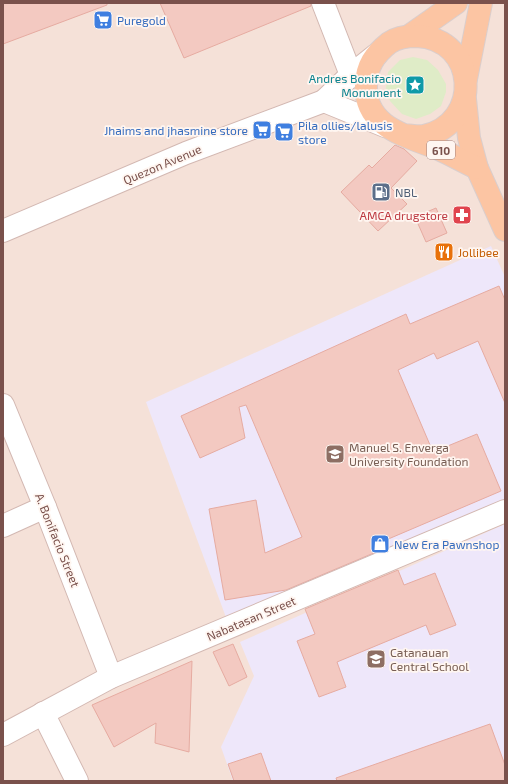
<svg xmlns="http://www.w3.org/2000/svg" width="508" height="784" viewBox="0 0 508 784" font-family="'Exo 2',sans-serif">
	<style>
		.residential { fill: #f5e1d8 }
		.education { fill: #eee7fa }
		.green { fill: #dfecc7 }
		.building { fill: #f3c9c1; stroke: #e6aba1 }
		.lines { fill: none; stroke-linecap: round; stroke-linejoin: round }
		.minor-casing { stroke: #d3b8b2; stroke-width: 24 }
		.tertiary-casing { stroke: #d3b8b2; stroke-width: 24 }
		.primary-casing { stroke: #dacecd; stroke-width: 24 }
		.minor { stroke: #fff; stroke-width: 22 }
		.tertiary { stroke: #fff; stroke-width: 22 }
		.primary { stroke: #fcc5a3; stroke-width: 22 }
		.labels { text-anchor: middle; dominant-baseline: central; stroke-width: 3.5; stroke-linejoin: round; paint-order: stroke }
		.shield { fill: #fff6f1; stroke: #a2827e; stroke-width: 1 }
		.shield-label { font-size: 11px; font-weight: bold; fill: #7a514c }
		.shop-label { font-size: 12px; fill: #366cbe; stroke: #fff6f1; text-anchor: start }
		.culture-label { font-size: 12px; fill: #0d838f; stroke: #fff6f1; text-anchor: end }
		.street-label { font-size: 12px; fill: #7a514c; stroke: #fff6f1 }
		.service-label { font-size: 12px; fill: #4e5e75; stroke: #fff6f1; text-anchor: start }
		.health-label { font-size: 12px; fill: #be3a42; stroke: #fff6f1; text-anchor: end }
		.food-label { font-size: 12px; fill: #c56008; stroke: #fff6f1; text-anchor: start }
		.education-label { font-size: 12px; fill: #785e54; stroke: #fff6f1; text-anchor: start }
	</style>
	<rect width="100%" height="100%" fill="#fdf1ea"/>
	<rect class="residential" x="3" y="3" width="502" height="778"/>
	<g class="education">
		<polygon points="491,246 505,277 505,506 227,620 146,402"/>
		<polygon points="505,524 505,781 233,781 221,747 254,676 240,642"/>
	</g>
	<polygon class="green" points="413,57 427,60 438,70 446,84 446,92 441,106 430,114 416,119 402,114 390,101 386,88 388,72 400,60"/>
	<g class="building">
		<polygon points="3,3 107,3 107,5 3,44"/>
		<polygon points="160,3 311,3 311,6 184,58"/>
		<polygon points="395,145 404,149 417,161 391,188 407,204 378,231 341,192 369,165 372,168"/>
		<polygon points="436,208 447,233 426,242 415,217"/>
		<polygon points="499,286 505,300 505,403 478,341 437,359 434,353 398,370 433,452 477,434 501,491 386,540 388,547 286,590 225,600 209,509 256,500 265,553 302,537 246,405 239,407 245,438 200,458 181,416 406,314 410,324"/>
		<polygon points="398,570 404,585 435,573 456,625 430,635 426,625 337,662 346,687 319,697 297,641 315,634 305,609"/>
		<polygon points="233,644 247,677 229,686 213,652"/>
		<polygon points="192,661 189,752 155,743 156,723 114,747 92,705"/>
		<polygon points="490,724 505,765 505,781 337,781 336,778"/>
		<polygon points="261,753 271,781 234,781 228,764"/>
	</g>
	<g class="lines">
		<g class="minor-casing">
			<g id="minor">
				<polyline points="323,3 351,75"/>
				<polyline points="376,55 351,75 324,101 385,126"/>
				<polyline points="3,405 45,507 111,677"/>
				<polyline points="3,526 45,507"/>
				<polyline points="43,713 77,781"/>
				<polyline points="3,735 111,677 505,511"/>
			</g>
		</g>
		<g class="tertiary-casing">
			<polyline id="tertiary" points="3,231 186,153 324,101"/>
		</g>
		<g class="primary-casing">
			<g id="primary">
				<polyline points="409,36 456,3"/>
				<polyline points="466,79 481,3"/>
				<polyline points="465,99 469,138 477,168 505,230"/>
				<path d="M403,135C409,135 418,137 424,136C483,123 478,39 417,36C408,36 396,38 389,43C374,55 367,66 366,84C364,128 408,136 439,149C452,155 464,162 477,168"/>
			</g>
		</g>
		<use href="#minor" class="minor"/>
		<use href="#tertiary" class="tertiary"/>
		<use href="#primary" class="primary"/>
	</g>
	<defs>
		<g id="supermarket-square" transform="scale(1)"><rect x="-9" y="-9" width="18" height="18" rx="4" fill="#3f7fe0" stroke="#fff6f1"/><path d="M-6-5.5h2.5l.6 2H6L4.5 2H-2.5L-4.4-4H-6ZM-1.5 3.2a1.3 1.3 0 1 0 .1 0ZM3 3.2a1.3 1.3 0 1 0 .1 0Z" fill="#fff"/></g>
		<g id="sight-square" transform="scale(1)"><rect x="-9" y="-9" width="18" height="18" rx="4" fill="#0f9aa8" stroke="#fff6f1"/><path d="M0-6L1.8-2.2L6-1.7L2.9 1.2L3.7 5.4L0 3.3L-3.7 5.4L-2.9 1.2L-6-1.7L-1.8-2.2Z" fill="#fff"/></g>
		<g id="fuel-square" transform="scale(1)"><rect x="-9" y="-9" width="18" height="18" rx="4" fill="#5c6f8a" stroke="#fff6f1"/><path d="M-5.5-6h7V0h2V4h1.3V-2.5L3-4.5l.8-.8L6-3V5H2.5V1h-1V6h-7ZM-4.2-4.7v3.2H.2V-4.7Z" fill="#fff"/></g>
		<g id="pharmacy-square" transform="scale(1)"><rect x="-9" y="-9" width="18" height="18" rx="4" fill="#e0444e" stroke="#fff6f1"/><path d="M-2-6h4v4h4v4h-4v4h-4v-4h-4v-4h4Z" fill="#fff"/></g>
		<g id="restaurant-square" transform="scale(1)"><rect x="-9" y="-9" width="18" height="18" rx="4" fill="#e8710a" stroke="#fff6f1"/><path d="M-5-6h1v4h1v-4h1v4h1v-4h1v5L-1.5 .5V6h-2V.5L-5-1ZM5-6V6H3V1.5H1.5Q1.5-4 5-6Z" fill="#fff"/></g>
		<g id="university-square" transform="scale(1)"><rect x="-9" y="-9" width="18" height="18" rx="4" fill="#8d6e63" stroke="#fff6f1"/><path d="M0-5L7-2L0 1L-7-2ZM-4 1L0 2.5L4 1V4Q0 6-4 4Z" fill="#fff"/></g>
		<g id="shop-square" transform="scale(1)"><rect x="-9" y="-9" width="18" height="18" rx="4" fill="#3f7fe0" stroke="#fff6f1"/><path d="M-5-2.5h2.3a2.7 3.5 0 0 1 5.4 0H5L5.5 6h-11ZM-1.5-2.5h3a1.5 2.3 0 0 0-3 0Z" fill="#fff"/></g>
		<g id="school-square" transform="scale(1)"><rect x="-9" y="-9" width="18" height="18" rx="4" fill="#8d6e63" stroke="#fff6f1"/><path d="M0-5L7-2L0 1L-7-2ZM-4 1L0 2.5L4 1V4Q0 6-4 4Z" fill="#fff"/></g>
	</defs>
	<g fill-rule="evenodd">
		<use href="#supermarket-square" x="103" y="20"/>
		<use href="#sight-square" x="415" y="85"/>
		<use href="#supermarket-square" x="262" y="130"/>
		<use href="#supermarket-square" x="284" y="132"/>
		<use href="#fuel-square" x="381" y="192"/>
		<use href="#pharmacy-square" x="462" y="215"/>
		<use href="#restaurant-square" x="444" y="252"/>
		<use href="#university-square" x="335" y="454"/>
		<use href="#shop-square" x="380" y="544"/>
		<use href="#school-square" x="376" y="659"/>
	</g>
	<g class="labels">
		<rect class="shield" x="427" y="141" width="28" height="18" rx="3"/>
		<g class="shield-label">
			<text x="441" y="150">610</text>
		</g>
		<g class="shop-label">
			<text x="117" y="20">Puregold</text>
			<text x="298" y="125">Pila ollies/lalusis<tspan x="298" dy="14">store</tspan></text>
			<text x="248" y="130" text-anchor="end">Jhaims and jhasmine store</text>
			<text x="394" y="544">New Era Pawnshop</text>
		</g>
		<g class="culture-label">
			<text x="401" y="78">Andres Bonifacio<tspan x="401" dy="14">Monument</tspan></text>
		</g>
		<g class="street-label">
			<text transform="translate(162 164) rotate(-23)">Quezon Avenue</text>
			<text transform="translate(58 540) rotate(68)">A. Bonifacio Street</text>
			<text transform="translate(251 618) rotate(-23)">Nabatasan Street</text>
		</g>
		<g class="service-label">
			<text x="395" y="192">NBL</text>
		</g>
		<g class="health-label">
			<text x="448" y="215">AMCA drugstore</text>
		</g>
		<g class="food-label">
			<text x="458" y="252">Jollibee</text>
		</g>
		<g class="education-label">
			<text x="349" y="447">Manuel S. Enverga<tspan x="349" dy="14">University Foundation</tspan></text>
			<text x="390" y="652">Catanauan<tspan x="390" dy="14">Central School</tspan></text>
		</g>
	</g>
	<rect width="508" height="784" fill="none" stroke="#7a514c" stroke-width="8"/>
</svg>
